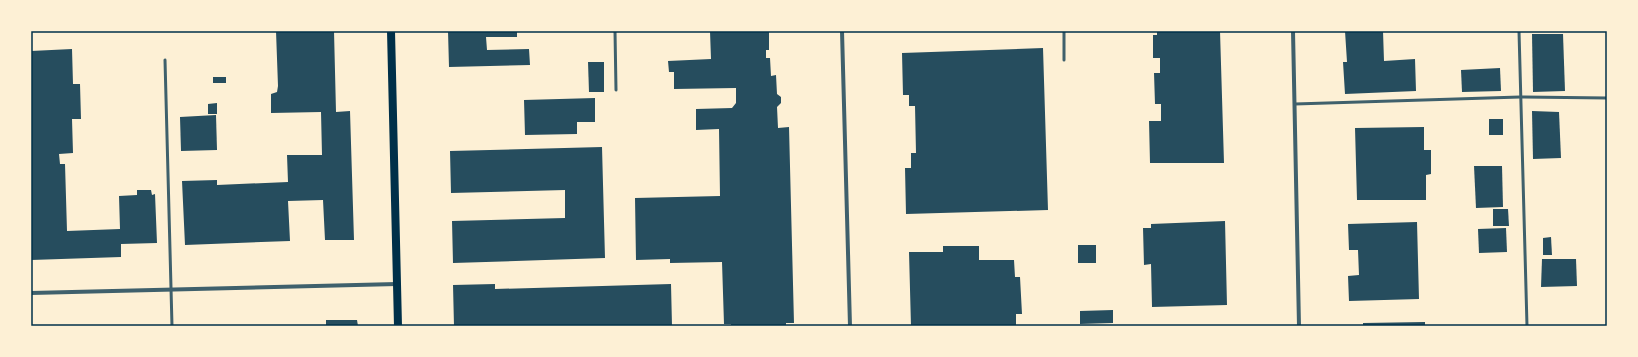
<svg xmlns="http://www.w3.org/2000/svg" width="1638" height="357" viewBox="0 0 1638 357" font-family="Ubuntu,sans-serif">
	<style>
		.building { fill: #264d5e }
		.lines { fill: none; stroke-linecap: round; stroke-linejoin: round }
		.service { stroke: #3f606c; stroke-width: 3 }
		.minor { stroke: #3f606c; stroke-width: 4 }
		.secondary { stroke: #003049; stroke-width: 8 }
		.neatline { fill: none; stroke: #003049; stroke-width: 1.5 }
	</style>
	<rect width="100%" height="100%" fill="#fdf0d5"/>
	<g class="building">
		<polygon points="276,31 334,31 336,112 350,111 354,240 325,240 323,200 288,201 290,241 185,245 182,181 217,180 217,185 288,182 287,155 322,155 321,112 271,113 271,94 277,92 278,86"/>
		<polygon points="448,31 517,31 517,37 486,37 487,50 529,49 530,65 449,67"/>
		<polygon points="710,31 769,31 769,50 766,50 766,58 770,58 771,76 776,75 777,94 781,97 781,103 777,107 778,128 789,127 794,323 786,323 786,326 731,326 731,324 724,324 722,262 670,263 670,259 636,260 635,198 720,196 719,129 696,130 696,109 732,108 736,103 736,88 674,89 674,72 669,72 668,61 711,59"/>
		<polygon points="1157,31 1220,31 1224,163 1150,163 1149,121 1161,121 1161,104 1155,104 1154,73 1160,73 1160,58 1153,58 1153,35 1157,35"/>
		<polygon points="1345,31 1383,31 1384,61 1415,59 1416,91 1345,94 1343,62 1347,62"/>
		<polygon points="1532,34 1563,34 1565,91 1533,92"/>
		<polygon points="1043,48 1048,210 906,214 905,168 911,168 911,153 916,153 915,106 909,106 909,95 903,95 902,53"/>
		<polygon points="72,49 73,84 80,84 81,119 72,119 73,153 59,154 60,164 65,164 67,231 120,229 119,196 137,195 137,190 151,190 152,195 155,194 157,243 121,244 121,257 31,260 31,51"/>
		<polygon points="588,62 604,62 604,92 589,92"/>
		<polygon points="1500,68 1501,91 1462,92 1461,70"/>
		<rect x="213" y="77" width="13" height="6"/>
		<polygon points="595,98 595,122 577,122 577,134 525,135 524,100"/>
		<polygon points="217,103 217,114 208,114 208,104"/>
		<polygon points="1532,111 1559,112 1561,158 1533,159"/>
		<polygon points="216,115 217,150 181,151 180,117"/>
		<rect x="1489" y="119" width="14" height="16"/>
		<polygon points="1424,127 1424,150 1431,150 1431,174 1426,175 1426,200 1357,200 1355,128"/>
		<polygon points="602,147 605,258 453,263 452,221 565,218 565,190 451,193 450,151"/>
		<polygon points="1474,166 1502,166 1503,207 1476,208"/>
		<polygon points="1493,209 1508,209 1509,226 1493,226"/>
		<polygon points="1225,221 1227,305 1152,307 1151,264 1144,265 1143,228 1151,228 1151,224"/>
		<polygon points="1417,222 1419,299 1349,301 1348,276 1359,275 1358,250 1349,250 1348,224"/>
		<polygon points="1506,228 1507,252 1479,253 1478,229"/>
		<polygon points="1551,237 1552,255 1543,255 1543,238"/>
		<rect x="1078" y="245" width="18" height="18"/>
		<polygon points="943,246 979,246 979,260 1014,260 1015,277 1020,277 1022,314 1016,314 1016,326 911,326 909,252 943,252"/>
		<polygon points="1542,259 1576,259 1577,286 1541,287"/>
		<polygon points="495,284 495,289 671,284 672,326 454,326 453,285"/>
		<polygon points="1113,310 1113,323 1080,324 1080,311"/>
		<polygon points="326,320 357,320 358,326 326,326"/>
		<polygon points="1425,322 1425,326 1363,326 1363,323"/>
	</g>
	<g class="lines">
		<g class="service">
			<polyline points="615,31 616,90"/>
			<polyline points="1064,31 1064,60"/>
			<polyline points="1519,31 1527,326"/>
			<polyline points="165,60 172,326"/>
			<polyline points="1295,104 1520,97 1607,98"/>
		</g>
		<g class="minor">
			<polyline points="842,31 850,326"/>
			<polyline points="1293,31 1299,326"/>
			<polyline points="31,293 397,284"/>
		</g>
		<polyline class="secondary" points="391,31 398,326"/>
	</g>
	<rect width="1638" height="357" fill="none" stroke="#fdf0d5" stroke-width="64"/>
	<rect x="32" y="32" width="1574" height="293" class="neatline"/>
</svg>
